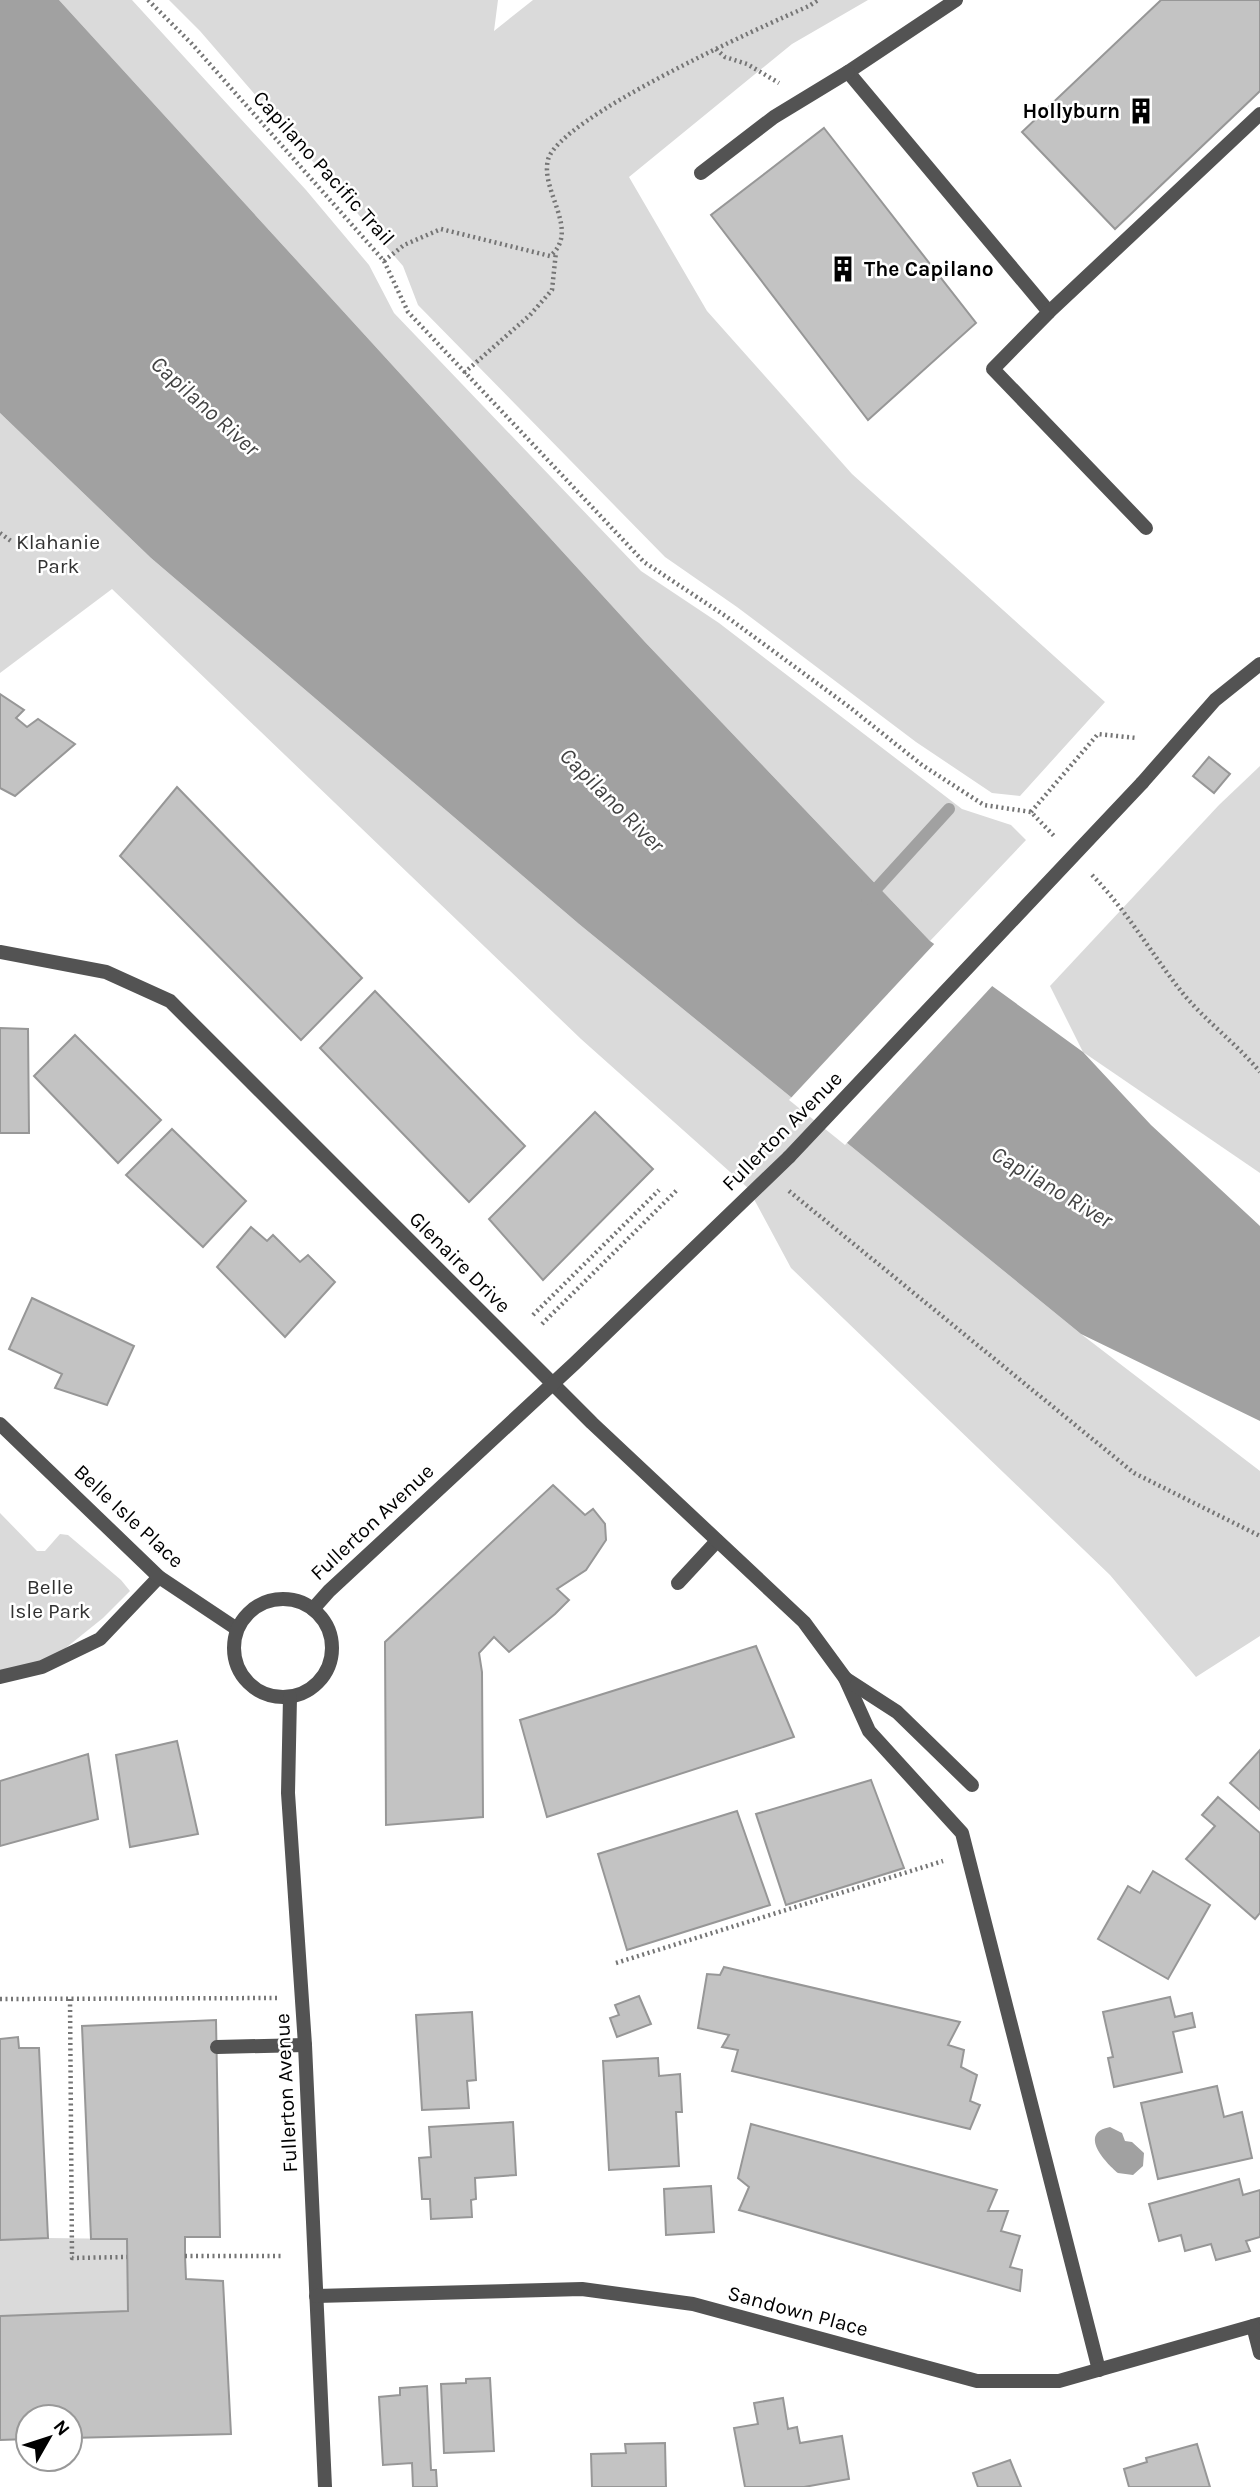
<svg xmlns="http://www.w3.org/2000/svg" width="1260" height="2487" viewBox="0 0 1260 2487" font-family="Karla,sans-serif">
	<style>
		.green { fill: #dadada }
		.water { fill: #a1a1a1 }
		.pier { fill: #fff }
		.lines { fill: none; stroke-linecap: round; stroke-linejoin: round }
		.stream { stroke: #a1a1a1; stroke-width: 12 }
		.building { fill: #c3c3c3; stroke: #979797; stroke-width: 2 }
		.path { stroke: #757575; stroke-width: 4.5; stroke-dasharray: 2 3.5; stroke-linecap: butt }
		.service { stroke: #535353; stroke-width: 14 }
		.minor { stroke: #535353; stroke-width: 14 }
		.minor-bridge { stroke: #535353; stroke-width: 14 }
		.labels { text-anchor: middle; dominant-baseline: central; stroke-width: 5; stroke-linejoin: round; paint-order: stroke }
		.poi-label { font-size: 21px; font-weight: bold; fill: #000; stroke: #fff; text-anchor: end }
		.street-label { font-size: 21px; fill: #000; stroke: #fff }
		.park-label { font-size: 21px; fill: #313131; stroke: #fff }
		.water-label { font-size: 23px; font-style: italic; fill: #424242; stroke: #fff }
	</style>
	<rect width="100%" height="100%" fill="#fff"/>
	<g class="green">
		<polygon points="59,0 132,0 306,190 369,265 394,313 641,571 719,623 962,809 1011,825 1026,840 930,941 645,642"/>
		<polygon points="169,0 498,0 494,31 533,0 868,0 792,44 629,177 707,311 852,474 1105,702 1020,796 992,793 916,742 737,607 665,557 418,305 403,266 200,31"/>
		<polygon points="0,413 151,558 579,924 1081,1334 1260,1471 1260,1636 1196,1677 1110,1575 791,1268 748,1188 581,1039 112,589 0,673"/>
		<polygon points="1260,766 1260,1173 1083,1052 1050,986 1219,805"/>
		<polygon points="0,1513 37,1551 45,1551 60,1534 68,1535 121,1580 130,1591 103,1618 42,1667 0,1677"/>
		<polygon points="48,2238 127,2239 128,2311 0,2316 0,2240"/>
	</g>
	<g class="water">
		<polygon points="0,0 59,0 645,642 930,941 1083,1052 1151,1125 1260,1226 1260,1421 1081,1334 579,924 151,558 0,413"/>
		<path d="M1110,2127L1122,2133L1125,2141L1132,2142L1144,2153L1143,2166L1133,2175L1118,2173C1105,2162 1078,2133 1110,2127Z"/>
	</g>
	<polygon class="pier" points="937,941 995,983 845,1145 789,1100"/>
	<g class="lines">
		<polyline class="stream" points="867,899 949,809"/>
	</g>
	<g class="building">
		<polygon points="1161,0 1260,0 1260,91 1115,229 1022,132"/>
		<polygon points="824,128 976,323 868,420 711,215"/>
		<polygon points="0,694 24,710 16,718 27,727 38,719 75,744 15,796 0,788"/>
		<polygon points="1209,757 1230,774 1214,793 1193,776"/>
		<polygon points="177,787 362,978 301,1040 120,856"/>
		<polygon points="375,991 525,1146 469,1202 320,1048"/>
		<polygon points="0,1028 28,1029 29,1133 0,1133"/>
		<polygon points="75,1035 161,1120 118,1163 34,1076"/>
		<polygon points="595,1112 653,1169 543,1280 489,1219"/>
		<polygon points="172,1129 246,1201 203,1247 126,1175"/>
		<polygon points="251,1227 267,1241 273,1235 300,1262 308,1255 335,1282 285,1337 217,1267"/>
		<polygon points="32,1298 134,1346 107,1405 55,1388 62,1374 9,1349"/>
		<polygon points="553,1485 585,1515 593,1509 605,1524 606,1540 586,1570 557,1589 569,1600 555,1614 509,1652 494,1637 479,1653 482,1672 483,1817 386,1825 385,1642"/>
		<polygon points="756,1646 794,1737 547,1817 520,1720"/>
		<polygon points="177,1741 198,1834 130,1847 116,1755"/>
		<polygon points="1260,1750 1260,1810 1230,1783"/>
		<polygon points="88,1754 98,1819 0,1846 0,1781"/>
		<polygon points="871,1780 904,1868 786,1905 756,1814"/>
		<polygon points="1218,1797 1260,1833 1260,1913 1255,1919 1186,1859 1215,1826 1202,1815"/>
		<polygon points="737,1811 770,1905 627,1950 598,1854"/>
		<polygon points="1153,1871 1210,1905 1168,1979 1098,1939 1128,1886 1140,1893"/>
		<polygon points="724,1967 960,2022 948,2045 964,2050 961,2067 977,2075 970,2101 980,2105 970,2129 732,2071 738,2050 722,2047 729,2035 698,2028 707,1974 720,1975"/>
		<polygon points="639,1996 651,2024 617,2037 610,2018 619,2015 615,2005"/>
		<polygon points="1170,1997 1175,2017 1192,2013 1195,2027 1173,2032 1182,2072 1114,2087 1108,2058 1113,2057 1103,2012"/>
		<polygon points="472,2012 476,2080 467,2081 469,2108 422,2110 416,2015"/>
		<polygon points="216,2020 220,2237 185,2237 185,2256 186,2279 223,2281 231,2434 70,2438 70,2417 28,2417 28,2439 0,2440 0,2316 128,2311 127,2239 91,2239 82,2026"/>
		<polygon points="18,2037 19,2048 39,2048 48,2238 0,2240 0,2039"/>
		<polygon points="658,2058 659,2076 680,2074 682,2112 676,2112 679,2166 609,2170 603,2061"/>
		<polygon points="1217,2086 1224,2117 1242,2112 1252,2158 1158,2179 1141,2103"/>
		<polygon points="513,2122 516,2175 475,2178 476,2199 471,2200 472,2217 431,2219 430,2199 422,2199 419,2158 431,2157 429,2127"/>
		<polygon points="751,2124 997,2190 988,2211 1008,2211 1001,2231 1020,2236 1010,2267 1022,2270 1020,2291 739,2210 749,2187 738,2178"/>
		<polygon points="1239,2179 1243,2195 1260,2190 1260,2237 1246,2241 1250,2251 1216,2260 1211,2244 1185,2251 1181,2235 1159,2241 1149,2204"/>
		<polygon points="711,2186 714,2232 666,2235 664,2189"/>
		<polygon points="490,2378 494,2451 444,2453 441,2384 466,2383 466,2379"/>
		<polygon points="427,2386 431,2470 436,2470 437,2487 413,2487 412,2463 383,2465 379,2397 400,2395 400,2388"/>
		<polygon points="783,2398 788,2429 797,2427 800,2443 842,2436 849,2479 804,2487 745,2487 734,2428 758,2424 754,2403"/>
		<polygon points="665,2443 666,2487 592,2487 591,2454 626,2453 625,2444"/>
		<polygon points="1197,2444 1210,2487 1129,2487 1124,2469 1147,2462 1146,2458"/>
		<polygon points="1010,2460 1021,2487 978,2487 973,2473"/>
	</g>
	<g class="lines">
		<g class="path">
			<polyline points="148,0 192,44 384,261 408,312 644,562 727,617 848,706 922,765 984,805 1031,812 1055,837"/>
			<polyline points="716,49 725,57 747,64 779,83"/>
			<path d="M384,261L404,245L441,229L550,256C581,231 540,191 548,160C558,118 763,26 809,6L818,0"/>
			<polyline points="464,373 530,315 552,290 556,252"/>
			<polyline points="0,533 11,541"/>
			<polyline points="1031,812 1098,734 1136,738"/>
			<path d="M1092,875C1127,911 1151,953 1181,991C1203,1019 1236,1043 1260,1072"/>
			<polyline points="789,1191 1134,1473 1260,1536"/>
			<polyline points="533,1315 659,1190"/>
			<polyline points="542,1324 678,1189"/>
			<polyline points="616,1963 943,1861"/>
			<polyline points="0,1999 277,1998"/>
			<polyline points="70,1999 72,2258 127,2257"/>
			<polyline points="185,2256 282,2256"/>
		</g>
		<g class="service">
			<polyline points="956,0 848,72 1049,312"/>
			<polyline points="701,173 774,117 848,72"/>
			<polyline points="1146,528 993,369 1049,312 1260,114"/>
			<polyline points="678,1583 717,1541"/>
			<polyline points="0,1677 42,1667 100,1639 159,1577"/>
			<polyline points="845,1678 869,1731 962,1833 1099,2370"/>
			<polyline points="846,1679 897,1712 972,1785"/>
			<polyline points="217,2047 305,2045"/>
		</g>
		<g class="minor">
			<polyline points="1142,783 1215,700 1260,664"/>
			<polyline points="0,952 106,972 170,1001 592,1423 804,1622 845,1678"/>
			<polyline points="0,1424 159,1577 237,1629"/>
			<circle cx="283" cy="1648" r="49"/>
			<polyline points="313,1609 329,1591 574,1364 789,1157"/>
			<polyline points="290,1697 288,1793 305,2045 325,2487"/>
			<polyline points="316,2296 582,2289 693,2304 977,2381 1059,2381 1260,2324"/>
			<polyline points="1253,2326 1260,2353"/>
		</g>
		<polyline class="minor-bridge" points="789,1157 1142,783"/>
	</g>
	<defs>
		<g id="building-bare" transform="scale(2.1)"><path d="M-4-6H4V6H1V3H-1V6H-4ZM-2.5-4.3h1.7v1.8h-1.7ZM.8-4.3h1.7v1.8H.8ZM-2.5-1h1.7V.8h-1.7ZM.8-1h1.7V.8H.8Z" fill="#000" stroke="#fff" stroke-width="2.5" paint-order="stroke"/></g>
	</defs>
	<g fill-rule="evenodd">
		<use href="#building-bare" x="1141" y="111"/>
		<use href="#building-bare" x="843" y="269"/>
	</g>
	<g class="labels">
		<g class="poi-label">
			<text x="1120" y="111">Hollyburn</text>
			<text x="864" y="269" text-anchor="start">The Capilano</text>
		</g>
		<g class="street-label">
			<text transform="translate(324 168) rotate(48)">Capilano Pacific Trail</text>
			<text transform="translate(782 1131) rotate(-45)">Fullerton Avenue</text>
			<text transform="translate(460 1262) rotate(45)">Glenaire Drive</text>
			<text transform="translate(129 1516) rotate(43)">Belle Isle Place</text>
			<text transform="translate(372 1522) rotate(-43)">Fullerton Avenue</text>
			<text transform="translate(286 2093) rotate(-93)">Fullerton Avenue</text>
			<text transform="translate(798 2311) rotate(15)">Sandown Place</text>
		</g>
		<g class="park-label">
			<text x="58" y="542">Klahanie<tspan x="58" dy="24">Park</tspan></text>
			<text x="50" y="1587">Belle<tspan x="50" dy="24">Isle Park</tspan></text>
		</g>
		<g class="water-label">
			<text transform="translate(205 406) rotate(42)">Capilano River</text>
			<text transform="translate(612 800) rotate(45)">Capilano River</text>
			<text transform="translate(1052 1187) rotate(31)">Capilano River</text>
		</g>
	</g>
	<g transform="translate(49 2438) rotate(51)"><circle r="33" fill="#ffffff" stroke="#999999" stroke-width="2"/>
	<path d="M0-5L12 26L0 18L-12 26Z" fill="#000000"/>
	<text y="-10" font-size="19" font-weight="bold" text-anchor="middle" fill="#000000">N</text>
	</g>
</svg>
